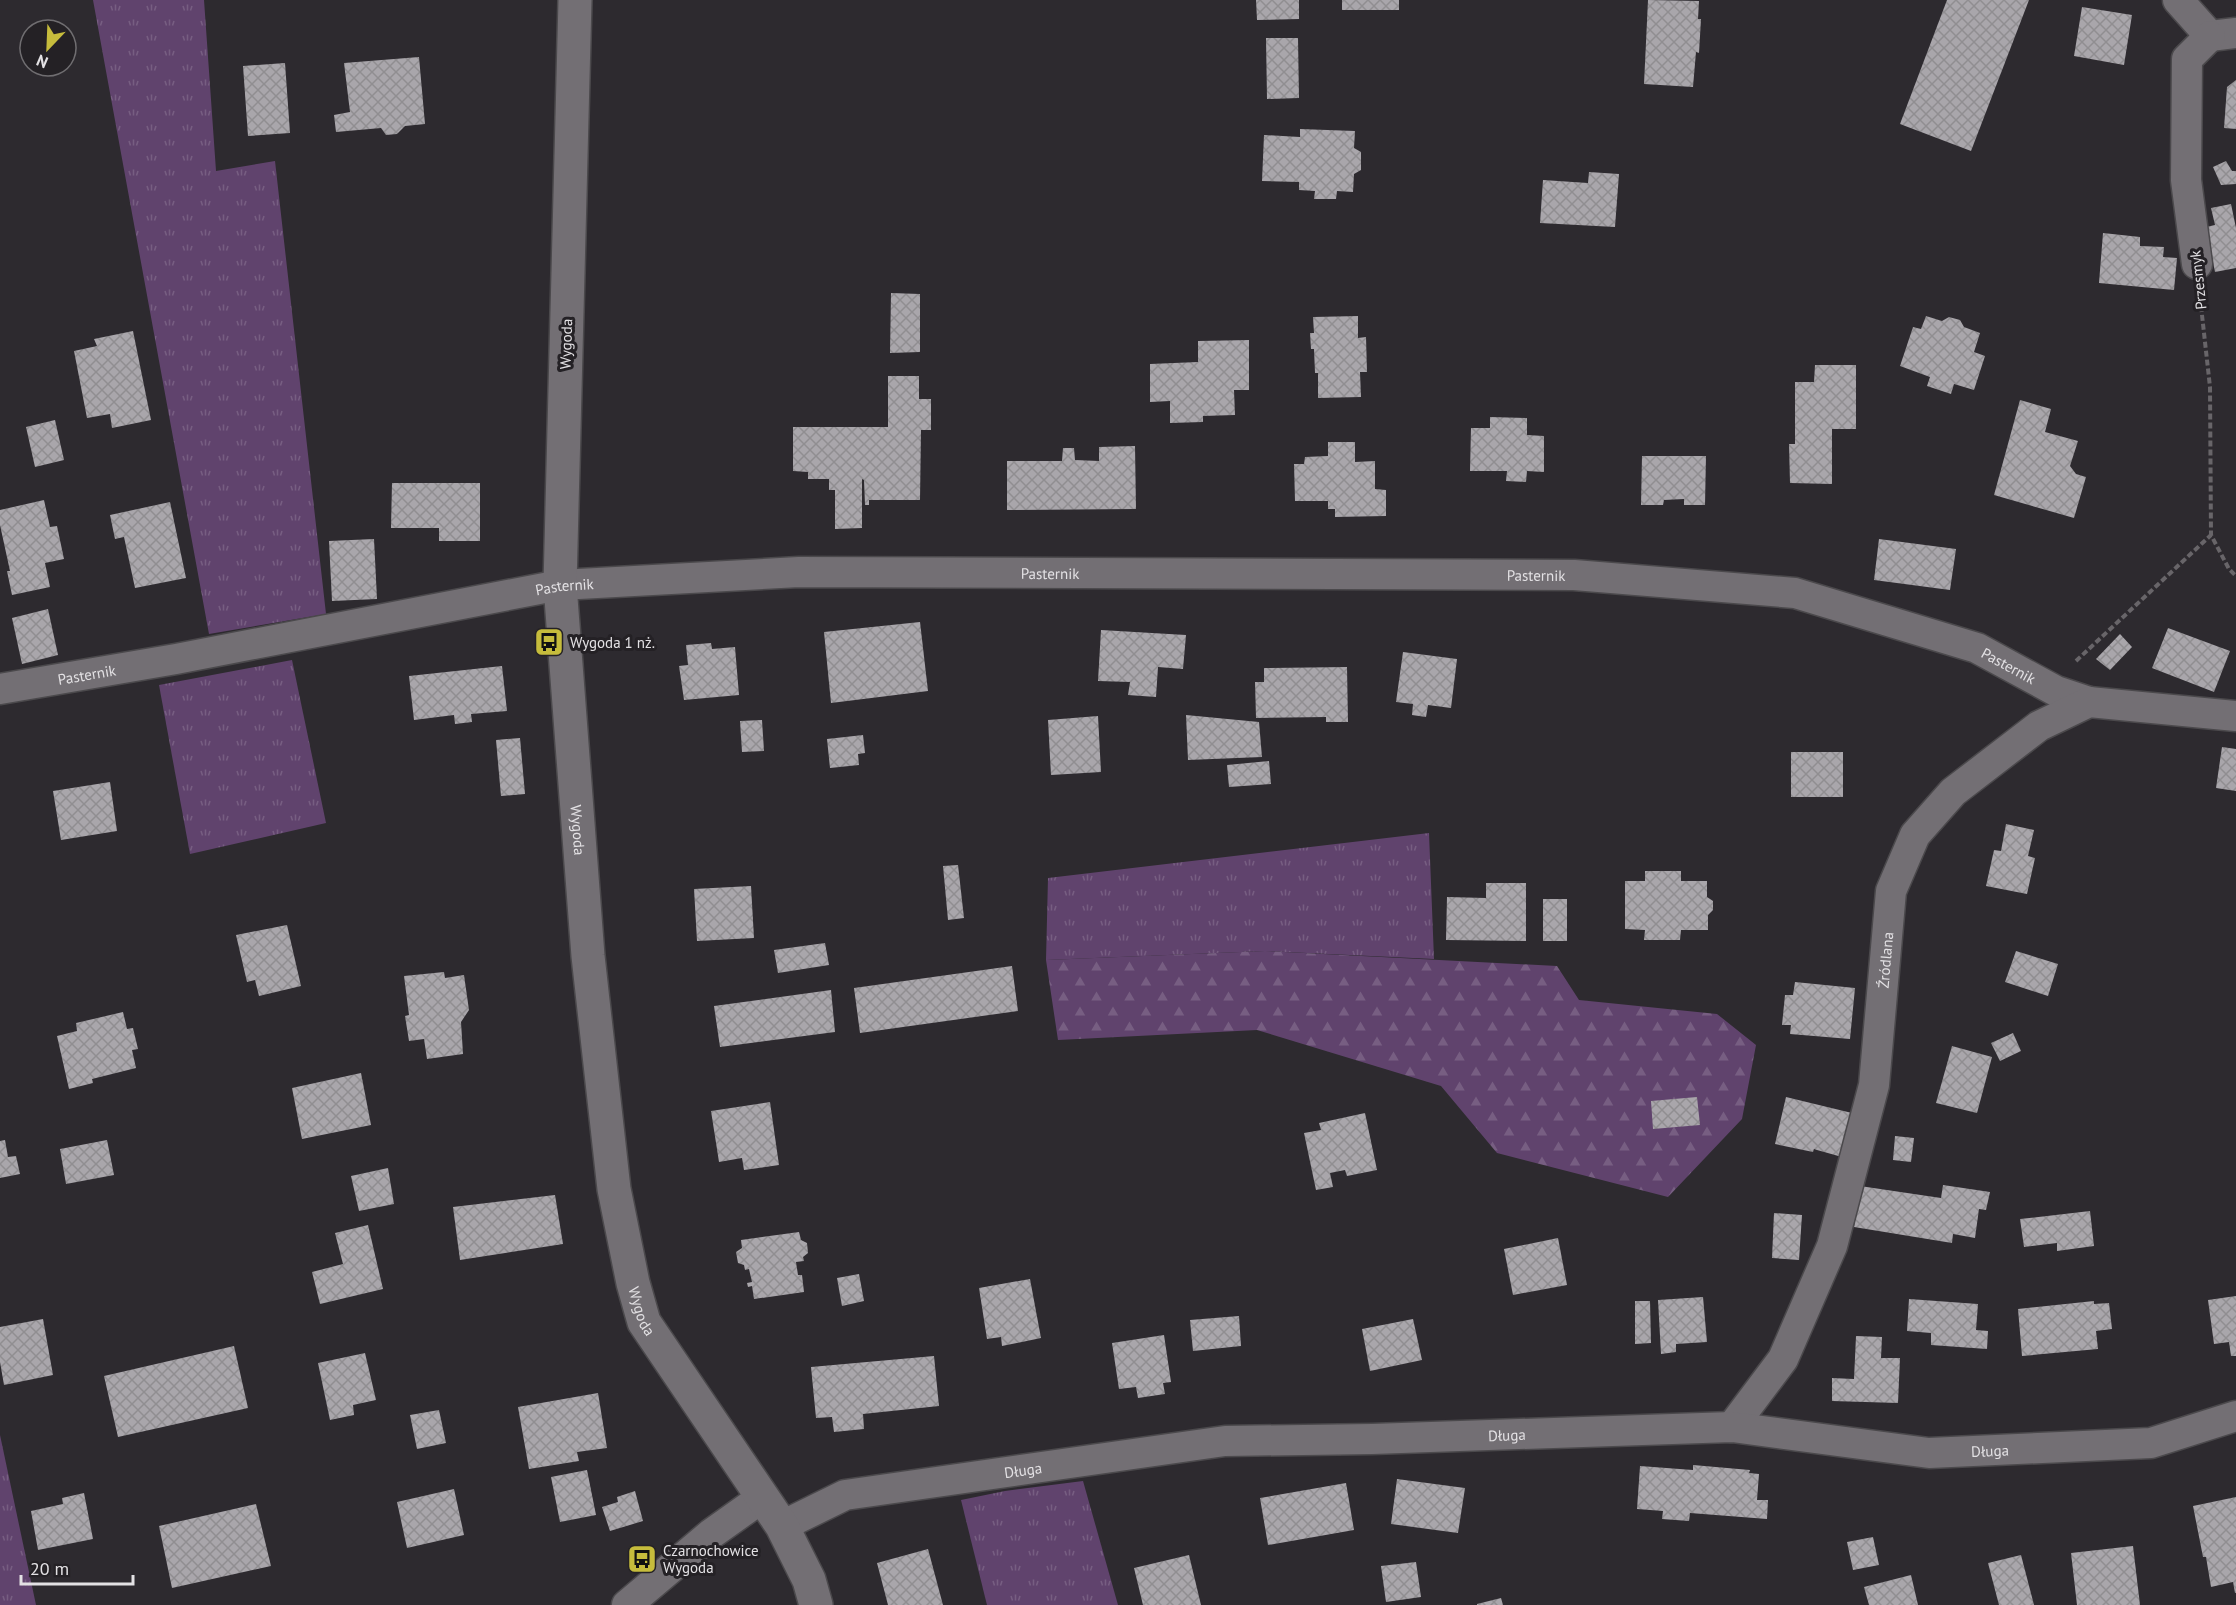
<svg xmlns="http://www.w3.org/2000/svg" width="2236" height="1605" viewBox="0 0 2236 1605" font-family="'PT Sans',sans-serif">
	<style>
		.grass { fill: url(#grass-tufts) }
		.forest { fill: url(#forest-firs) }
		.building { fill: url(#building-cross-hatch) }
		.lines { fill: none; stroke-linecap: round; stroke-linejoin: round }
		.street-casing { stroke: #4b494c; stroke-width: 33 }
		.secondary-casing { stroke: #4b494c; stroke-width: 36 }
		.path { stroke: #686569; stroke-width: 4; stroke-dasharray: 6 3; stroke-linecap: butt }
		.street { stroke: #736f74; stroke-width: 30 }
		.secondary { stroke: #736f74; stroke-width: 33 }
		.labels { text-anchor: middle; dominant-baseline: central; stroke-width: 6; stroke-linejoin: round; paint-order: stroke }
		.street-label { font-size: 15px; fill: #e3e1e4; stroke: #242125 }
		.poi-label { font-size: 15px; fill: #e3e1e4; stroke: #242125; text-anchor: start }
	</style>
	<defs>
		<pattern id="grass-tufts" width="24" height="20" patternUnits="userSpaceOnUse" patternTransform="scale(1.5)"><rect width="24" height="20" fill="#60436d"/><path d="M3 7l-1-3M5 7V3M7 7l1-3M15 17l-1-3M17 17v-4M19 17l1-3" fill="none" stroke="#775e82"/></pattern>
		<pattern id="forest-firs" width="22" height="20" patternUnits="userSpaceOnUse" patternTransform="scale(1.5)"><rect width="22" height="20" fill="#60436d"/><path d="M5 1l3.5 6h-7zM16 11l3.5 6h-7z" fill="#775e82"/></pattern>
		<pattern id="building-cross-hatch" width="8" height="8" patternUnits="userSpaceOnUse" patternTransform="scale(1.5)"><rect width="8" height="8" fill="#a9a6ab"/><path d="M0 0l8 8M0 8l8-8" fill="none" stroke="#908e91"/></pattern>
	</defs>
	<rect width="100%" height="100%" fill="#2d2a2f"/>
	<g class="grass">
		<polygon points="93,0 204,0 216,171 275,161 326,614 209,634"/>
		<polygon points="292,660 326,823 190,854 159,685"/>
		<polygon points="1429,833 1434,959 1265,951 1046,960 1048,878"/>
		<polygon points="0,1435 36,1605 0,1605"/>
		<polygon points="1083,1481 1118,1605 987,1605 961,1500 1005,1491"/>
	</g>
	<polygon class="forest" points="1265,951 1557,966 1579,1000 1717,1014 1756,1045 1742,1119 1668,1197 1497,1153 1441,1086 1257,1030 1058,1040 1046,960"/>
	<g class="building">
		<polygon points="1256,0 1299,0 1299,19 1257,20"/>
		<rect x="1342" y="0" width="57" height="10"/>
		<polygon points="1648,0 1699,1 1698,19 1701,19 1699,53 1696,52 1693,87 1644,84"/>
		<polygon points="1947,0 2029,0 1971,151 1900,124"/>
		<polygon points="2082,7 2132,15 2124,65 2074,56"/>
		<polygon points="1266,38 1298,38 1299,98 1267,99"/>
		<polygon points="419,57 425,124 405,126 397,134 386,135 381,128 336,132 334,115 350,112 344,63"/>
		<polygon points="285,63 290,133 248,136 243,66"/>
		<polygon points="2236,80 2236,129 2224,128 2227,87"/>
		<polygon points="1300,129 1355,131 1354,148 1361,152 1361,170 1354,174 1353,192 1337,191 1336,199 1314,199 1315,191 1299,190 1299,182 1262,181 1264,135 1300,137"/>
		<polygon points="2226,161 2232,171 2236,171 2236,184 2221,185 2213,167"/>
		<polygon points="1589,172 1619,174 1615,227 1540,223 1543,180 1588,183"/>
		<polygon points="2231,204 2236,228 2236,268 2215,272 2206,227 2215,225 2211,208"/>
		<polygon points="2103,233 2140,237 2140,246 2164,247 2163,257 2177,258 2174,290 2099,283"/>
		<polygon points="891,293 920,294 920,352 890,353"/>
		<polygon points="1358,316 1358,338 1366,337 1367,372 1360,372 1361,397 1318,398 1318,373 1315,373 1314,349 1311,349 1310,333 1314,333 1313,317"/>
		<polygon points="1926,316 1942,321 1949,317 1960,320 1964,327 1980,333 1974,352 1985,356 1974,390 1954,384 1951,394 1927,386 1930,377 1900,366 1913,327 1921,329"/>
		<polygon points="133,331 151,420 112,428 110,414 87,418 74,351 97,346 94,339"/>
		<polygon points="1249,340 1249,390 1234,390 1235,415 1203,416 1203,422 1170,423 1170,401 1150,402 1150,364 1198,362 1198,341"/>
		<polygon points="1815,365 1856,365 1856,429 1832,429 1832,484 1790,483 1789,444 1795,444 1795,382 1814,382"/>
		<polygon points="888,376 919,376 919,399 931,399 931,430 921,430 920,500 869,500 869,505 865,505 864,480 862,479 862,528 835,529 835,490 829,490 829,479 808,479 808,472 793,471 793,427 888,427"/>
		<polygon points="2020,400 2051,409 2045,432 2078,441 2070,466 2076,474 2086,477 2074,518 1994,495"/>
		<polygon points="1490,417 1527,418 1527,435 1544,436 1544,472 1527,471 1526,482 1506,481 1507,471 1470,471 1471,428 1490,428"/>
		<polygon points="55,420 64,460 35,467 26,427"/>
		<polygon points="1328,442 1355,442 1355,462 1375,461 1375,489 1386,490 1386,516 1335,517 1335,509 1328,509 1328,501 1295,501 1294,464 1304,464 1305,457 1328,456"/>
		<polygon points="1135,446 1136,509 1007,510 1007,461 1062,461 1063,448 1074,448 1075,460 1099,461 1099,447"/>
		<polygon points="1642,456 1706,456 1705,505 1684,505 1684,499 1664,500 1663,505 1641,505"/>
		<polygon points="392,483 480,483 480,541 439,541 439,528 391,528"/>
		<polygon points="44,500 50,527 57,526 64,559 45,563 50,587 12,595 7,571 10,571 0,525 0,510"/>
		<polygon points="170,502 186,578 135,588 124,537 115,539 110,515"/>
		<polygon points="374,539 377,599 332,601 329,541"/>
		<polygon points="1879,539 1956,549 1950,590 1874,580"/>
		<polygon points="48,609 58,655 22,664 12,618"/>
		<polygon points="920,622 928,691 831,703 824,632"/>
		<polygon points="2168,628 2230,651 2214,692 2152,668"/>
		<polygon points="1101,630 1186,635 1183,669 1158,667 1156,697 1128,695 1130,682 1098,681"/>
		<polygon points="2120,634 2132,647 2110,670 2096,659"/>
		<polygon points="711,643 712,649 735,647 739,695 684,700 679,666 688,665 686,645"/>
		<polygon points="1403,652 1457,659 1451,708 1428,705 1426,717 1412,715 1413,704 1396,702"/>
		<polygon points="502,666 507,711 471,714 472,722 455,724 454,715 414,720 409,676"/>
		<polygon points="1347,667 1348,722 1326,722 1326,717 1256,718 1255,682 1264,682 1264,668"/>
		<polygon points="1186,715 1259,722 1262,757 1188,760"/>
		<polygon points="1098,716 1101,772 1051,775 1048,720"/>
		<polygon points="762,720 764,751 742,752 740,721"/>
		<polygon points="863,735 865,753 858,754 859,765 830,768 827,739"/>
		<polygon points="520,738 525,794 501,796 496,740"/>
		<polygon points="2222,747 2236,749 2236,791 2216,788"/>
		<rect x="1791" y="752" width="52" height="45"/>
		<polygon points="1269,761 1271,784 1229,787 1227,765"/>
		<polygon points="110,782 117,831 61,840 53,791"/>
		<polygon points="2006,824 2034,830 2028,856 2035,858 2027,894 1986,886 1994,850 2001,851"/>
		<polygon points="958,865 964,918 948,920 943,866"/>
		<polygon points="1645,871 1681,871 1681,881 1707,881 1707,897 1713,901 1713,910 1708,915 1708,930 1681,930 1680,940 1644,940 1645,930 1625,929 1625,881 1645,881"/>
		<polygon points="1486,883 1526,883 1526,941 1446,940 1447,897 1486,898"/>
		<polygon points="751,886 754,938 697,941 694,889"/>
		<rect x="1543" y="899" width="24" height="42"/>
		<polygon points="287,925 301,986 259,996 255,980 247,982 236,935"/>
		<polygon points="825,943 829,965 778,973 774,950"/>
		<polygon points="2016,951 2058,964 2048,996 2005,982"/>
		<polygon points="1012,966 1018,1011 860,1033 854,988"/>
		<polygon points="444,972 445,978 464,975 469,1010 461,1022 463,1054 427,1059 424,1039 409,1041 405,1016 409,1015 404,976"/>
		<polygon points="1795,982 1855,988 1850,1039 1790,1034 1791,1025 1782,1025 1785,995 1793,995"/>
		<polygon points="831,990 835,1032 720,1047 714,1006"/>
		<polygon points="123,1012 127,1029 133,1028 138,1049 132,1050 136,1068 92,1079 93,1083 69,1089 57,1036 77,1031 76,1023"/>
		<polygon points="2013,1033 2021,1051 2000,1061 1991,1043"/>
		<polygon points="1952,1046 1992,1057 1977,1113 1936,1103"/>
		<polygon points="361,1073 371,1125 302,1139 292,1088"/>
		<polygon points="1697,1097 1700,1125 1653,1129 1651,1101"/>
		<polygon points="1786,1097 1852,1113 1842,1157 1817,1150 1814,1149 1813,1152 1775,1144"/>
		<polygon points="770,1102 779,1165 744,1170 742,1158 719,1162 711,1111"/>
		<polygon points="1365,1113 1377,1170 1347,1176 1345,1170 1330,1173 1333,1187 1316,1190 1304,1133 1321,1130 1319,1123"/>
		<polygon points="1895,1136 1914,1138 1911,1162 1893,1160"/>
		<polygon points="5,1140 8,1157 16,1156 20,1174 0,1178 0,1141"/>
		<polygon points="107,1140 114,1175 66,1184 60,1149"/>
		<polygon points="388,1168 394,1204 359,1211 351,1176"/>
		<polygon points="1943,1185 1990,1192 1986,1210 1979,1209 1975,1238 1953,1234 1952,1243 1854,1227 1860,1186 1941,1198"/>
		<polygon points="555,1195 563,1244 460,1260 453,1207"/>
		<polygon points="2090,1211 2094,1246 2057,1251 2057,1243 2024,1247 2020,1219"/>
		<polygon points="1774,1213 1802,1215 1799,1260 1772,1258"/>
		<polygon points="368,1225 383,1289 320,1304 312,1272 343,1264 335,1233"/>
		<polygon points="799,1232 801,1240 807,1243 808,1253 803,1257 804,1261 796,1262 798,1275 802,1275 804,1292 754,1299 752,1286 748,1287 747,1283 752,1282 749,1269 745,1270 744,1265 738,1263 736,1252 742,1248 741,1240"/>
		<polygon points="1558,1238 1567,1285 1513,1295 1504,1249"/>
		<polygon points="859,1274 864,1301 842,1306 837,1278"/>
		<polygon points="1030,1279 1041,1338 1002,1346 1001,1337 987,1339 979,1288"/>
		<polygon points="2236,1296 2236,1356 2231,1356 2229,1342 2214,1344 2208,1300"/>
		<polygon points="1703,1297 1707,1342 1676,1344 1676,1352 1661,1354 1658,1300"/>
		<polygon points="1909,1299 1978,1304 1976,1330 1988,1331 1987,1349 1931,1345 1931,1333 1907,1331"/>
		<polygon points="1635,1301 1650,1301 1651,1343 1635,1344"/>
		<polygon points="2094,1301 2094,1304 2109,1303 2112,1329 2096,1331 2098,1349 2022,1356 2018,1309"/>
		<polygon points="1239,1316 1241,1346 1193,1351 1190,1320"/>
		<polygon points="43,1319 53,1375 4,1385 0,1362 0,1327"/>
		<polygon points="1413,1319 1422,1360 1370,1371 1362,1329"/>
		<polygon points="1164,1335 1171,1382 1163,1383 1165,1394 1138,1398 1136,1387 1119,1389 1112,1343"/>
		<polygon points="1856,1336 1882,1337 1881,1358 1900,1358 1898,1403 1832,1401 1832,1378 1854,1379"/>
		<polygon points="234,1346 248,1408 118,1437 104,1376"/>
		<polygon points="365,1353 376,1400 353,1405 354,1415 330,1420 318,1363"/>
		<polygon points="934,1356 939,1406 863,1414 864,1429 834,1432 832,1417 816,1418 811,1367"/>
		<polygon points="598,1393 607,1448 577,1452 579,1461 529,1469 518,1407"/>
		<polygon points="439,1410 446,1443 417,1449 410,1415"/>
		<polygon points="1693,1465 1750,1470 1749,1473 1759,1474 1757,1500 1768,1500 1767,1519 1690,1513 1689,1521 1662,1519 1663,1511 1637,1509 1640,1466 1693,1470"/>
		<polygon points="587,1470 596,1515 560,1522 551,1477"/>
		<polygon points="1397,1479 1465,1488 1458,1533 1391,1524"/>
		<polygon points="1346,1483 1354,1530 1268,1545 1260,1498"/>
		<polygon points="454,1489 464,1535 407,1548 397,1502"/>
		<polygon points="635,1491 643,1521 610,1531 602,1507 618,1502 617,1497"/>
		<polygon points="84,1493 93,1539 38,1550 31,1511 63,1504 62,1498"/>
		<polygon points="2236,1497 2236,1593 2235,1593 2233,1582 2211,1587 2206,1557 2203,1557 2193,1506"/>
		<polygon points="256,1504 271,1566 172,1588 159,1526"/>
		<polygon points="1873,1537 1879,1565 1853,1570 1847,1542"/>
		<polygon points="2133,1546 2140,1605 2077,1605 2071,1553"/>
		<polygon points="928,1549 943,1605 888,1605 877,1563"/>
		<polygon points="1189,1555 1201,1605 1143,1605 1134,1568"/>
		<polygon points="2021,1555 2034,1605 1999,1605 1988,1563"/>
		<polygon points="1416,1562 1421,1597 1386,1602 1381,1566"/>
		<polygon points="1911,1575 1918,1605 1869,1605 1864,1587"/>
		<polygon points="1501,1598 1503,1605 1477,1605 1477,1604"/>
	</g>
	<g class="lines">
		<g class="street-casing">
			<g id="street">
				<polyline points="2178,0 2210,36 2236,33"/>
				<polyline points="2197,264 2186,180 2187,59 2210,36"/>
				<path id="s1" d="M0,689L176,659L560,585L799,572L1574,575L1795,593L1977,648L2056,691L2089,702"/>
				<path id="s2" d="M1732,1427L1783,1359L1832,1246L1874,1085L1891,891L1915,835L1953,792L2039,726L2089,702L2236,716"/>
				<path id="s3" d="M782,1526L845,1495L1225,1441L1372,1439L1732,1427L1929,1453L2151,1443L2236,1416"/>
				<polyline points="627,1605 711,1534 763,1497"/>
			</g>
		</g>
		<g class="secondary-casing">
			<g id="secondary">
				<path id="s4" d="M575,0L560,585L588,956L614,1189L633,1283L644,1322L782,1526L809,1580L816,1605"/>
			</g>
		</g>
		<g class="path">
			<polyline points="2200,297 2210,387 2211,535 2229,569 2236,576"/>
			<polyline points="2076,661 2211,535"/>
		</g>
		<use href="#street" class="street"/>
		<use href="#secondary" class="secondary"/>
	</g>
	<defs>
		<g id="bus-square" transform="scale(1.5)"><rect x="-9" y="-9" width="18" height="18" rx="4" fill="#c6bc3c" stroke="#242125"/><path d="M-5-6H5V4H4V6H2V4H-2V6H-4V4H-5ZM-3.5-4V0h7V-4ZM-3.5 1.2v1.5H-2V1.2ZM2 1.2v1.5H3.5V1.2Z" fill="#111"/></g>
	</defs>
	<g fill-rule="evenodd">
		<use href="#bus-square" x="549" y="642"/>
		<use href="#bus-square" x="642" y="1559"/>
	</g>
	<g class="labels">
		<g class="street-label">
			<text transform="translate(2198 280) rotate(-96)">Przesmyk</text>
			<text transform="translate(566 344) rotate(-88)">Wygoda</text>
			<text stroke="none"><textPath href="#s1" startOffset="1060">Pasternik</textPath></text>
			<text stroke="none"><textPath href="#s1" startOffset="1546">Pasternik</textPath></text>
			<text stroke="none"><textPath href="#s1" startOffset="574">Pasternik</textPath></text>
			<text stroke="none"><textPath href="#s1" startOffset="2032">Pasternik</textPath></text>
			<text stroke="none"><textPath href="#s1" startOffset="88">Pasternik</textPath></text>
			<text stroke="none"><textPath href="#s4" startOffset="831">Wygoda</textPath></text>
			<text stroke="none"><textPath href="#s2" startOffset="500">Źródlana</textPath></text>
			<text stroke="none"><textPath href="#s4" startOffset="1317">Wygoda</textPath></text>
			<text stroke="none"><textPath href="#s3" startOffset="736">Długa</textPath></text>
			<text stroke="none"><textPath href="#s3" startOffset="1221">Długa</textPath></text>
			<text stroke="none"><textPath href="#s3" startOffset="250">Długa</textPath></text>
		</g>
		<g class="poi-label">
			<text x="570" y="642">Wygoda 1 nż.</text>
			<text x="663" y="1550">Czarnochowice<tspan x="663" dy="17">Wygoda</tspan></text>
		</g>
	</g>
	<g transform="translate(48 48) rotate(203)"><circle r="28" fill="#242125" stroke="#706e71" stroke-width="1.5"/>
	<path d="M0-4.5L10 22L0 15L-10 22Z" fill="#c6bc3c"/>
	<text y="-9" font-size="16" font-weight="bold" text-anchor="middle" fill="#e3e1e4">N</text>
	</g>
	<path d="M21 1575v9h112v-9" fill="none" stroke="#e3e1e4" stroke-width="3"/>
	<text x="30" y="1575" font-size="18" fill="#e3e1e4" stroke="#242125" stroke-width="4.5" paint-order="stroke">20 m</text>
</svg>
